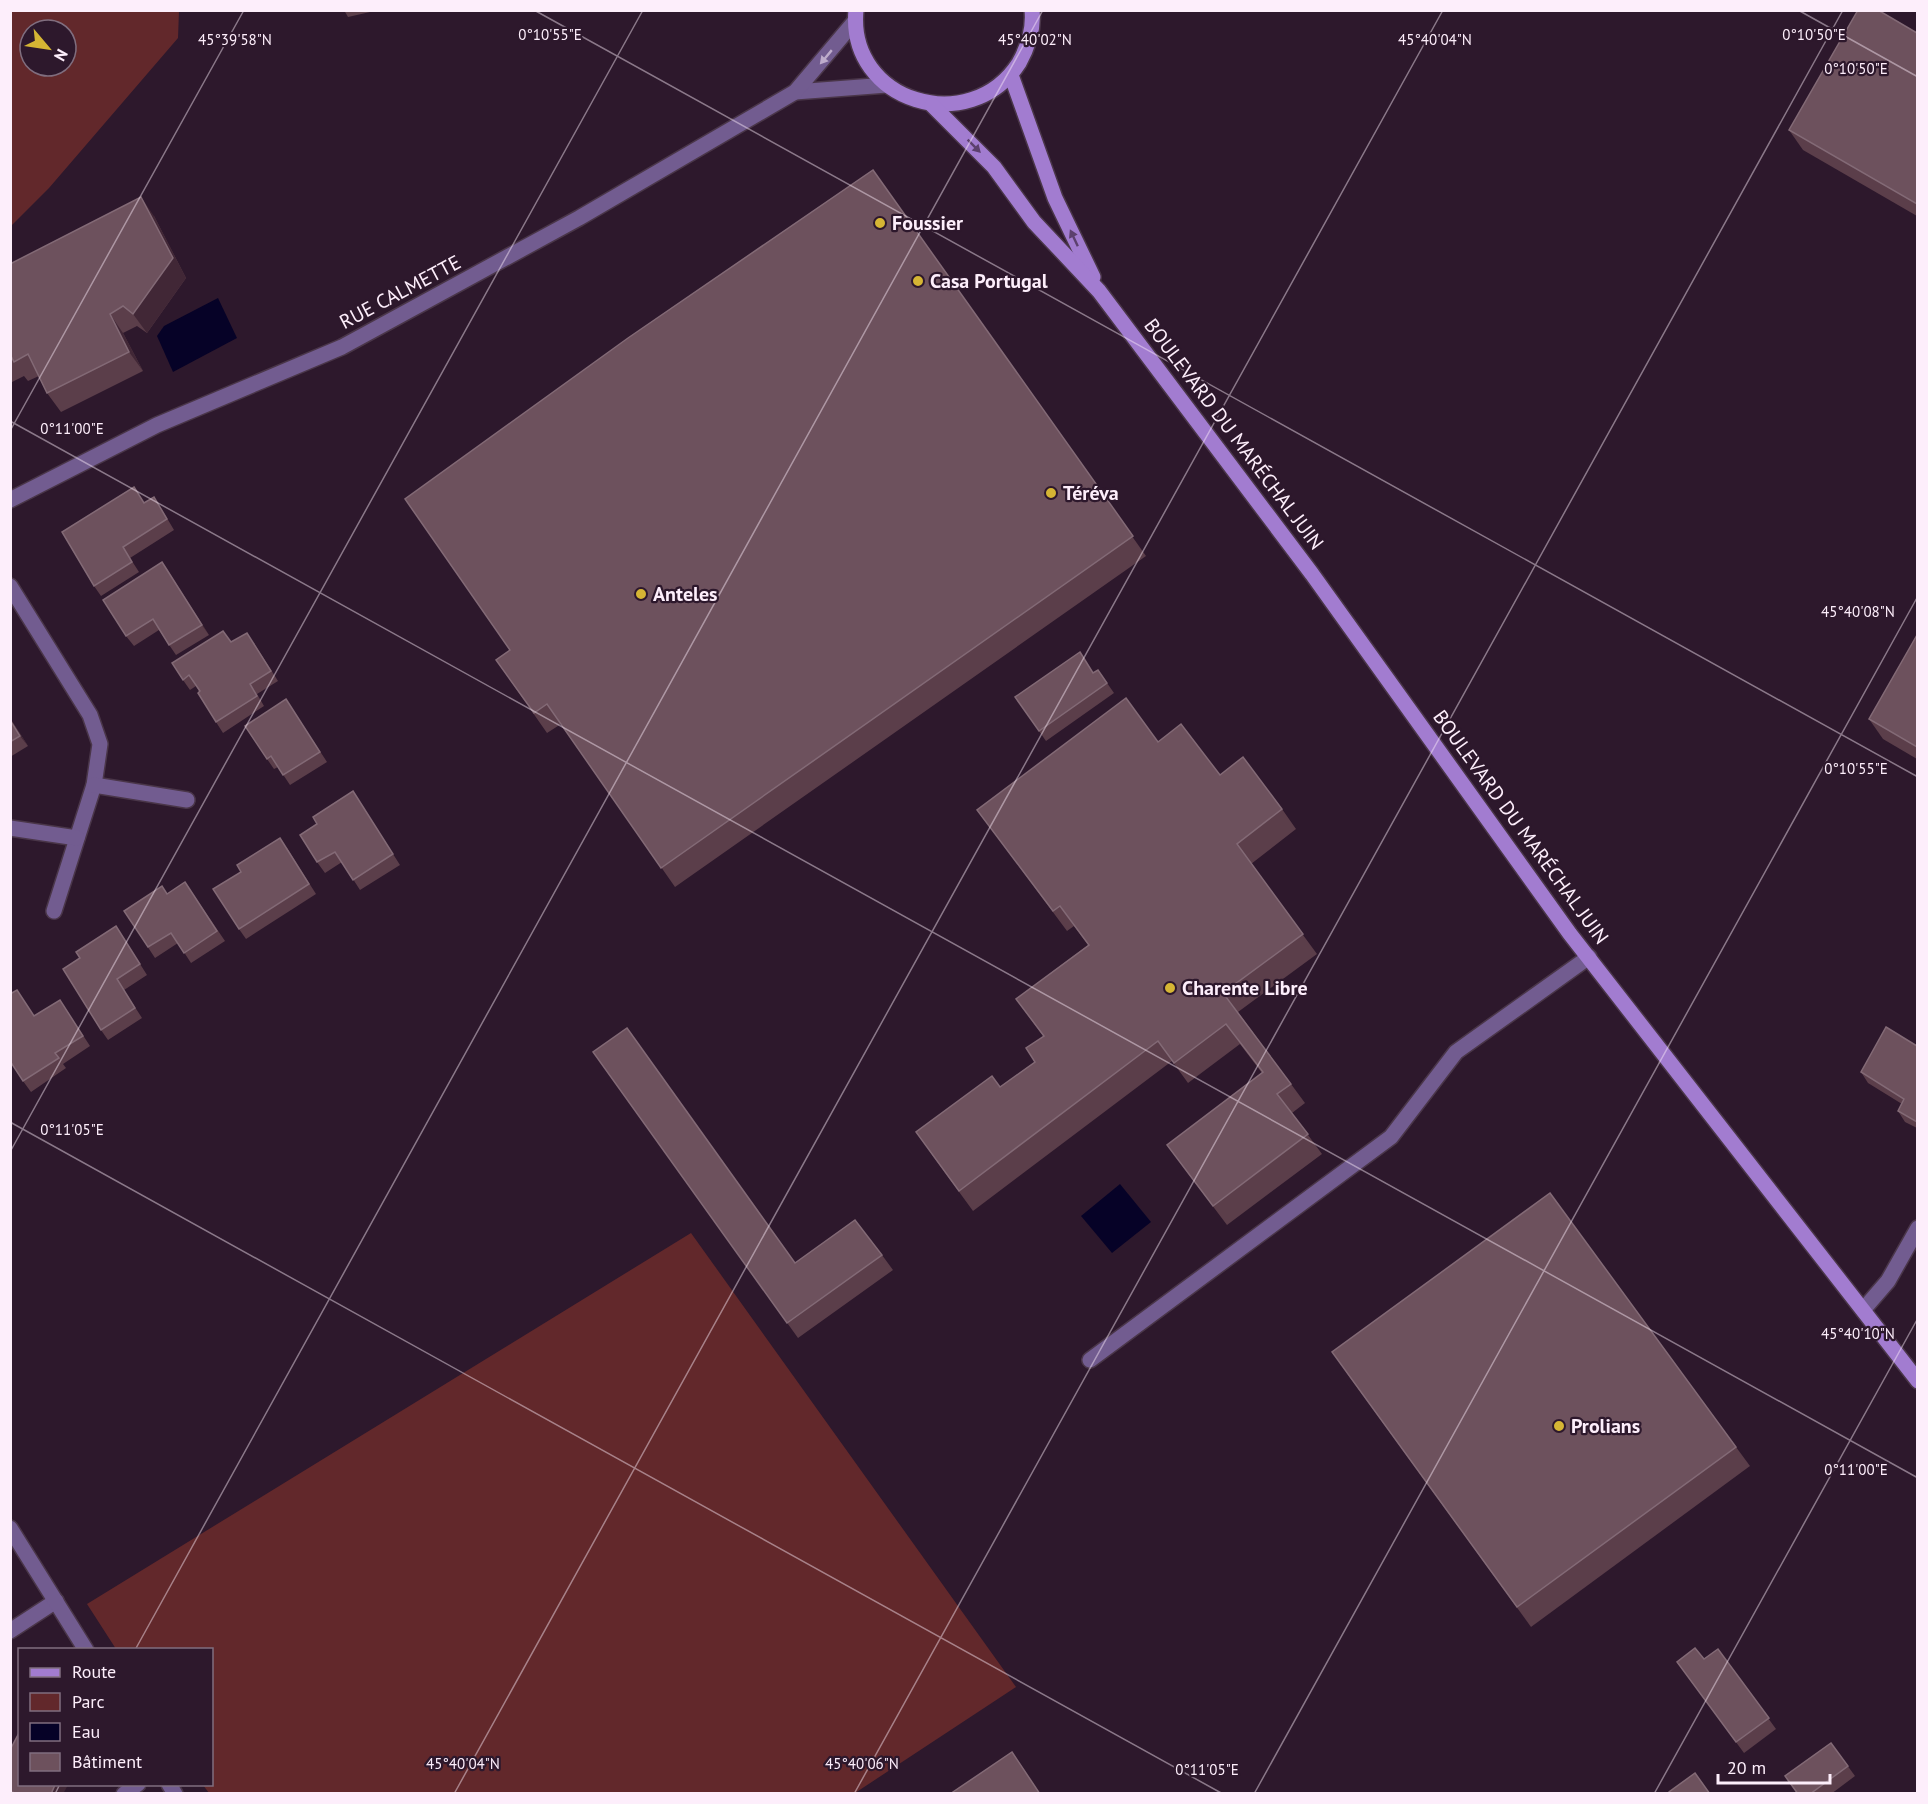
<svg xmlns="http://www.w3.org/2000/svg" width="1928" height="1804" viewBox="0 0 1928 1804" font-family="'PT Sans',sans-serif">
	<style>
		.green { fill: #62282b; fill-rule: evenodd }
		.water { fill: #060227 }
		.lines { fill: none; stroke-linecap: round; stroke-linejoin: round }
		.lane-casing { stroke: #4a3649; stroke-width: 18 }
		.street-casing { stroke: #4a3649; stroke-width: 18 }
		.secondary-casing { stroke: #4a3649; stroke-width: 18 }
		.lane { stroke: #725c90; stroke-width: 15 }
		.street { stroke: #725c90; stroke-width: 15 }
		.secondary { stroke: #a27cd0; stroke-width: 15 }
		.wall { fill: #5b3e4a }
		.shaded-wall { fill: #412736 }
		.building { fill: #6d515d; stroke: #836a76; stroke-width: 1.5 }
		.oneway { fill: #beaccb }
		.oneway2 { fill: #5c406e }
		.ticks { fill: none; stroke: #fdeefb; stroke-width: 1.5; stroke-opacity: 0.45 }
		.poi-dot { fill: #d5b534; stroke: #2d182c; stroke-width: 2 }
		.labels { text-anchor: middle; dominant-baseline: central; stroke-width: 4.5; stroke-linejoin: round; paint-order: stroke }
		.poi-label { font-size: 20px; font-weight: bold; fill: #fdeefb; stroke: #2d182c; text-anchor: start }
		.street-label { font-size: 20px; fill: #fdeefb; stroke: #2d182c }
		.ticks-label { font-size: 15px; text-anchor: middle; fill: #fdeefb; stroke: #2d182c; stroke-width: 4.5; stroke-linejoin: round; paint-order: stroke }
	</style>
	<rect width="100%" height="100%" fill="#2d182c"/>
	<g class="green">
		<path d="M11,10L179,11L178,38L49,188L11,226ZM30,30H66V66H30Z"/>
		<polygon points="691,1233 1016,1687 855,1793 209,1793 203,1785 212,1784 212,1650 116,1649 87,1604"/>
	</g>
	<g class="water">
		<polygon points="218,298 237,338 173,372 157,336 164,326"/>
		<polygon points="1120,1184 1151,1222 1112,1253 1081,1216"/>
	</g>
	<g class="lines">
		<g class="lane-casing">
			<g id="lane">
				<polyline points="1863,1310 1888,1281 1918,1228"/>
				<polyline points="1090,1360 1391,1137 1456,1052 1589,957"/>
				<polyline points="10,1631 56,1601"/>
				<polyline points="124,1794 138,1784"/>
			</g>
		</g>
		<g class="street-casing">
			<g id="street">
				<polyline points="795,92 887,85"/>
				<polyline points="10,500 157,425 342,347 579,218 795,92 855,21"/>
				<polyline points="10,586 90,715 100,744 94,785 54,911"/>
				<polyline points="94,785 187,800"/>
				<polyline points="10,828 77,838"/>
				<polyline points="10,1528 86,1650"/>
				<polyline points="169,1784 175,1794"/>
			</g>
		</g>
		<g class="secondary-casing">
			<g id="secondary">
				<path d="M856,10C847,102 970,139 1019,63C1028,47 1034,29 1032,10"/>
				<polyline points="1011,75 1055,198 1093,277"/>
				<polyline points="932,105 994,167 1034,222 1099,291 1312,574 1570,934 1918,1381"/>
			</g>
		</g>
		<use href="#lane" class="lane"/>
		<use href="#street" class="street"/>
		<use href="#secondary" class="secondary"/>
	</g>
	<g class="wall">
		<polygon points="344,10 379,10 348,17"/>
		<polygon points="1917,33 1917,216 1803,150 1789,130"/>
		<polygon points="873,170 1146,556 675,887 561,724 547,733 496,660 510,650"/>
		<polygon points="154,216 186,278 147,333 137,326 123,333 143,371 61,412 47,393 39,376 28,381 24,376 10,383 10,264"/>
		<polygon points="145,503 161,508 174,530 130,558 139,572 101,596 94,586"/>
		<polygon points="162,562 209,635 176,655 159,630 134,646 126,636"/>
		<polygon points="1917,635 1917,759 1883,739 1869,719"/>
		<polygon points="231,642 254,643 278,681 257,694 264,706 223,733 216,722 196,686 190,690 183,680"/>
		<polygon points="1098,670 1114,693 1046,741 1015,697 1094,673"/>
		<polygon points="293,710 327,762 290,785 278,767 274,769 267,759"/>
		<polygon points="10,718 28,746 10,757"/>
		<polygon points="1220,775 1282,809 1296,829 1251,864 1317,954 1238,1012 1305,1103 1292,1113 1322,1154 1227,1225 1181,1164 1167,1145 1262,1073 1240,1044 1188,1083 1172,1061 973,1211 930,1152 1000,1087 1035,1062 1043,1036 1016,999 1088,945 1074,926 1067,931 977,810"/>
		<polygon points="360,802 400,865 360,890 342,862 325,873 317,862"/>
		<polygon points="287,848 316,894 246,939 239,929"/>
		<polygon points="185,882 225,941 191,963 178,943 155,958 124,911 167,894"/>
		<polygon points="123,937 147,975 124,990 142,1018 108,1040 101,1030"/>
		<polygon points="60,1000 90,1046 63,1064 66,1068 31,1092 23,1081 35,1016"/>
		<polygon points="1917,1046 1917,1128 1905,1122 1898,1111 1902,1104 1868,1083 1861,1072"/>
		<polygon points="593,1052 795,1263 882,1255 893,1270 798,1338"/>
		<polygon points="1346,1372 1736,1447 1750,1466 1531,1627"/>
		<polygon points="1718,1649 1776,1729 1744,1753 1677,1662 1704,1659"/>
		<polygon points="1831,1743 1855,1776 1831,1794 1798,1794"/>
	</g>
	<g class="shaded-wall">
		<polygon points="141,197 154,216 186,278 147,333 133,314"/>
		<polygon points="110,314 123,333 143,371 129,352"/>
		<polygon points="162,562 169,572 209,635 202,625"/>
		<polygon points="10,718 28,746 20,736 10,720"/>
		<polygon points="55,1785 68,1785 63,1794 51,1794"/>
	</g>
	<g class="building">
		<polygon points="1858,10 1878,10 1917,33 1917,204 1789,130"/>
		<polygon points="873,170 1133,536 661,868 547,704 534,713 496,660 510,650 405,499 628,338"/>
		<polygon points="141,197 173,258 133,314 123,306 110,314 129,352 47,393 28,354 14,362 11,356 10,356 10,264"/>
		<polygon points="134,487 144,503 154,497 167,519 123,547 132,562 94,586 62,532"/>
		<polygon points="162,562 202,625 169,645 153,619 126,636 103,600"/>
		<polygon points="223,631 231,642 247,633 271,671 250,684 257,696 216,722 198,693 200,691 189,675 183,680 172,663"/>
		<polygon points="1917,635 1917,747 1869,719"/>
		<polygon points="1080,652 1093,673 1098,670 1107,683 1039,731 1015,697"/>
		<polygon points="1126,698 1158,742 1181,724 1220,775 1243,757 1282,809 1237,844 1303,934 1223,993 1291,1084 1277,1094 1308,1134 1213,1206 1167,1145 1263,1072 1226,1024 1174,1063 1158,1041 959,1191 916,1132 992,1076 1000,1087 1035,1062 1026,1048 1044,1036 1016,999 1089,945 1060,906 1053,911 977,810"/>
		<polygon points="286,699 320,752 283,775 271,756 267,759 245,726"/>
		<polygon points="10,720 20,736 10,742"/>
		<polygon points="353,791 393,854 353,880 335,852 317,862 300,835 317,824 313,817"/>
		<polygon points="280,838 309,884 239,929 213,889 241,872 237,865"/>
		<polygon points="185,882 217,931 184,953 171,933 148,947 124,911 162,886 167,894"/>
		<polygon points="116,926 140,964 117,979 135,1008 101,1030 63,969 80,958 76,952"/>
		<polygon points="17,990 34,1016 60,1000 83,1036 55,1053 59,1058 23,1081 10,1061 10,994"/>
		<polygon points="1886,1027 1917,1046 1917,1122 1898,1111 1904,1099 1861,1072"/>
		<polygon points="627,1028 795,1263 855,1220 882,1255 787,1323 593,1052"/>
		<polygon points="1550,1193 1736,1447 1517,1607 1332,1352"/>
		<polygon points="1695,1648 1704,1659 1718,1649 1769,1718 1736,1742 1677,1662"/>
		<polygon points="19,1733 20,1785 55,1785 51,1794 16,1794 11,1791 10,1793 10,1750"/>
		<polygon points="1831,1743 1848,1766 1810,1794 1798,1794 1785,1776"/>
		<polygon points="1012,1752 1040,1794 950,1794"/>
		<polygon points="1695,1773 1710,1794 1669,1794 1669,1792"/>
	</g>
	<defs><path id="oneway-solid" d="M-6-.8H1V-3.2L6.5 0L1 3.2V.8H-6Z" transform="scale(1.5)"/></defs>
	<use class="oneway" href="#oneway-solid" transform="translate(826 57) rotate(130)"/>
	<g class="oneway2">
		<use href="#oneway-solid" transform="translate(974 146) rotate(45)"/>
		<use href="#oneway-solid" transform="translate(1074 238) rotate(-115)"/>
	</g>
	<path class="ticks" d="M534,10L1918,777M1798,10L1918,77M10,421L1918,1478M10,431L244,10M10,1122L1223,1794M10,1152L643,10M135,1650L1043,10M55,1794L60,1784M454,1794L1443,10M854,1794L1843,10M1254,1794L1918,596M1654,1794L1918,1318"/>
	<g class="poi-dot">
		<circle cx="880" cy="223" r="6"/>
		<circle cx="918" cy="281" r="6"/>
		<circle cx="1051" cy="493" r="6"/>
		<circle cx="641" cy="594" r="6"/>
		<circle cx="1170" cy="988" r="6"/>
		<circle cx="1559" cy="1426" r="6"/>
	</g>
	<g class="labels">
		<g class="poi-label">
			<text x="892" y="223">Foussier</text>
			<text x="930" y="281">Casa Portugal</text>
			<text x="1063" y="493">Téréva</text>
			<text x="653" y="594">Anteles</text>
			<text x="1182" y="988">Charente Libre</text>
			<text x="1571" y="1426">Prolians</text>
		</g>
		<g class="street-label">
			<text transform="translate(400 292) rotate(-28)">RUE CALMETTE</text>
			<text transform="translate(1234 434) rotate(53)">BOULEVARD DU MARÉCHAL JUIN</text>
			<text transform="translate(1521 827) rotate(54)">BOULEVARD DU MARÉCHAL JUIN</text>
		</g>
	</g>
	<g class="ticks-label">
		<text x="550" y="40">0°10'55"E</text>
		<text x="1814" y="40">0°10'50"E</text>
		<text x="235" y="45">45°39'58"N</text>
		<text x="1035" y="45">45°40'02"N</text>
		<text x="1435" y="45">45°40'04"N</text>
		<text x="1856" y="74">0°10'50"E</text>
		<text x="72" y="434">0°11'00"E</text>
		<text x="1858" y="617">45°40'08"N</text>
		<text x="1856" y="774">0°10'55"E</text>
		<text x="72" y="1135">0°11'05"E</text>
		<text x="1858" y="1339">45°40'10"N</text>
		<text x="1856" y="1475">0°11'00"E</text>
		<text x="463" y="1769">45°40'04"N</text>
		<text x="862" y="1769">45°40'06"N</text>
		<text x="1207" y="1775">0°11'05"E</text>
	</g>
	<rect width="1928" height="1804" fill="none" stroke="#fdeefb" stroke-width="24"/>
	<rect x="18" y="1648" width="195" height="138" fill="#2d182c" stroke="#806e7f" stroke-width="1.5"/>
	<rect x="30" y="1668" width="30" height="9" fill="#a27cd0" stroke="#806e7f" stroke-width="1.5"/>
	<text x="72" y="1678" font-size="18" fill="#fdeefb">Route</text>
	<rect x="30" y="1693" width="30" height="18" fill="#62282b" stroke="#806e7f" stroke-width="1.5"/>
	<text x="72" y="1708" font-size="18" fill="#fdeefb">Parc</text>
	<rect x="30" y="1723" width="30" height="18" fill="#060227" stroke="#806e7f" stroke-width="1.5"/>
	<text x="72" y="1738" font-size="18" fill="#fdeefb">Eau</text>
	<rect x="30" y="1753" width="30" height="18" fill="#6d515d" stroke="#806e7f" stroke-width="1.5"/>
	<text x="72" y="1768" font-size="18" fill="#fdeefb">Bâtiment</text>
	<g transform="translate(48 48) rotate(119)"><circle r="28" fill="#2d182c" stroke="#806e7f" stroke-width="1.5"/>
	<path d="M0-4.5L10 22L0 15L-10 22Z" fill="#d5b534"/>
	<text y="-9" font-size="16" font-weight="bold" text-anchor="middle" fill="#fdeefb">N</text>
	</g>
	<path d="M1718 1774v9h112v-9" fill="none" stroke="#fdeefb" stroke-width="3"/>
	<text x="1727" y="1774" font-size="18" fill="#fdeefb" stroke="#2d182c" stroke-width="4.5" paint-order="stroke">20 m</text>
</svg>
